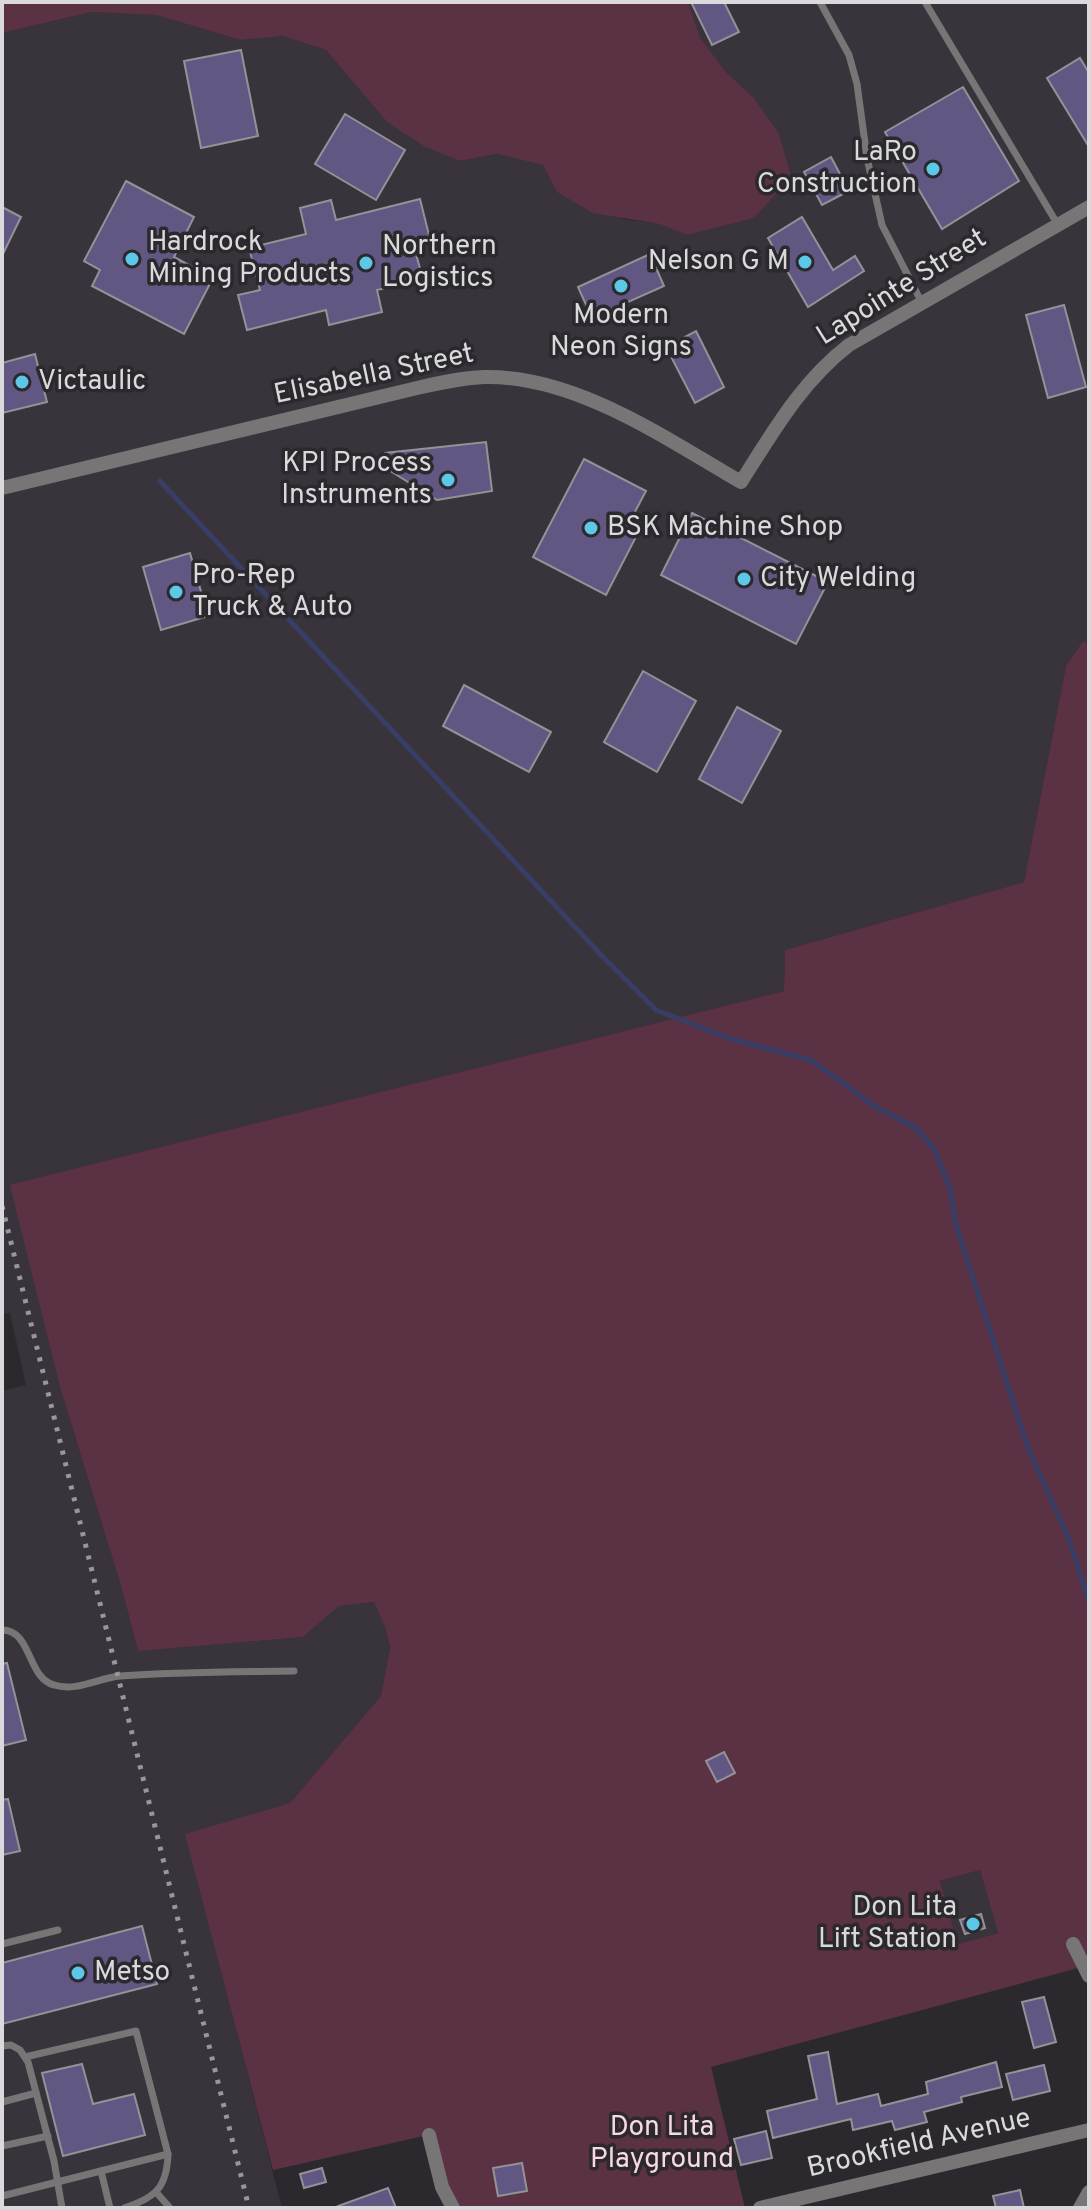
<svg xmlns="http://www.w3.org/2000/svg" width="1091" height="2210" viewBox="0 0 1091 2210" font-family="Overpass,sans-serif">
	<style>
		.built { fill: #39343c }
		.green { fill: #5b3244; fill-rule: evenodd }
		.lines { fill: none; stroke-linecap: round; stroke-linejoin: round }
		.stream { stroke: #393e66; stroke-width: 5 }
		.building { fill: #625782; stroke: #939296; stroke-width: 2 }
		.service { stroke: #777576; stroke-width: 7 }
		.minor { stroke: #777576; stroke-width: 14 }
		.rail { stroke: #989799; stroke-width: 5; stroke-dasharray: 4 8; stroke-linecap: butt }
		.poi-dot { fill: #5cc7e7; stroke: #2b292d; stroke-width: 3 }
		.labels { text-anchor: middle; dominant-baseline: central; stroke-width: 7; stroke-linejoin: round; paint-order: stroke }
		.poi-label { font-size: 28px; fill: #dad9db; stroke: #2b292d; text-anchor: start }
		.street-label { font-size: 28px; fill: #dad9db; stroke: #2b292d }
		.park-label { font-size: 28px; fill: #f9d8e5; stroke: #2b292d }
	</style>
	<rect width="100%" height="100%" fill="#2b292d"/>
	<g class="built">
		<polygon points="688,2 1089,2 1089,644 1083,641 1066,666 1024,882 785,950 784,991 11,1186 60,1387 121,1586 138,1651 303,1637 339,1606 374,1602 385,1627 390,1647 381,1696 290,1803 186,1834 282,2208 2,2208 2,1391 26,1385 10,1313 2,1314 2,33 91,12 156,15 241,40 283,36 326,50 387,122 460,161 497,154 543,165 557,192 623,219 659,224 687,235 754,218 753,97 725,71 700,37"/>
		<polygon points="980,1870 998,1933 958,1944 940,1881"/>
	</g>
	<g class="green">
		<polygon points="2,2 688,2 700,37 725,71 753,97 779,134 791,177 754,218 687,235 659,224 593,213 557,192 543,165 497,154 460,161 424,146 387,122 326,50 283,36 241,40 156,15 91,12 2,33"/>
		<path d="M1083,641L1089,644V1965L711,2067L745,2208H451L428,2135L273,2170L185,1834L290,1803L381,1696L390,1647L385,1627L374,1602L339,1606L303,1637L138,1651L121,1586L60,1387L10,1185L784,991L785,950L1024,882L1066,666ZM980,1870L998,1933L958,1944L940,1881Z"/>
	</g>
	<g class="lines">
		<polyline class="stream" points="160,481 604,958 656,1010 731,1039 811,1060 877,1108 915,1127 934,1149 950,1188 956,1225 1028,1448 1068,1537 1089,1602"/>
	</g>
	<g class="building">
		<polygon points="691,2 724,2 739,32 712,45"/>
		<polygon points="241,50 258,136 201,148 184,61"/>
		<polygon points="1080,58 1089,73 1089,147 1047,78"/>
		<polygon points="963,87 1019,181 942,229 885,132"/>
		<polygon points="345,114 405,150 376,200 315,164"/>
		<polygon points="831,157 849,191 822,205 804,172"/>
		<polygon points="126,181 194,217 174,257 213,278 184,334 92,286 100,270 84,261"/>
		<polygon points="420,199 431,243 414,247 423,279 377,290 382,312 329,325 326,310 247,330 238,295 260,290 249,248 306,234 300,208 331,200 336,220"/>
		<polygon points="2,207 21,217 2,256"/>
		<polygon points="802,217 833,270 855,256 864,271 808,307 768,238"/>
		<polygon points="650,254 664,286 592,318 578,287"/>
		<polygon points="1064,305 1086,387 1048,398 1026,315"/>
		<polygon points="696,331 724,387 695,403 666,347"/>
		<polygon points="35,354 47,402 2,413 2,363"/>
		<polygon points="486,442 492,491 437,500 387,469 385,453"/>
		<polygon points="584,459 646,491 628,525 639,531 606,595 533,557"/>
		<polygon points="692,513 828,582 796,644 661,575"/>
		<polygon points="190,553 208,616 161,630 143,567"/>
		<polygon points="643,671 696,701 657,772 604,742"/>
		<polygon points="464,685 551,732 529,772 443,726"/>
		<polygon points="737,707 781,731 742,803 699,779"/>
		<polygon points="7,1663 26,1740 2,1746 2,1664"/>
		<polygon points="724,1752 735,1773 717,1782 706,1761"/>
		<polygon points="8,1799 20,1851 2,1855 2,1800"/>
		<polygon points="981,1914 985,1928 965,1934 960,1920"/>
		<polygon points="142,1926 157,1984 2,2024 2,1963"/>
		<polygon points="1044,1997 1056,2042 1034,2048 1022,2002"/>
		<polygon points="828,2052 837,2104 878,2094 881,2106 928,2094 926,2082 996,2062 1002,2087 961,2097 962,2102 924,2112 927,2122 895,2130 892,2121 853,2130 851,2119 773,2138 767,2111 817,2099 808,2056"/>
		<polygon points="82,2064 93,2104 134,2094 145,2135 63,2156 42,2073"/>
		<polygon points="1044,2065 1050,2091 1013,2100 1006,2074"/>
		<polygon points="766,2131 772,2158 741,2165 734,2139"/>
		<polygon points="522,2163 527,2191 498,2196 493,2168"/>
		<polygon points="322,2168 326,2182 304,2188 300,2174"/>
		<polygon points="388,2188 396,2208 339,2208 338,2206"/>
		<polygon points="1020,2190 1024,2208 996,2208 993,2196"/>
	</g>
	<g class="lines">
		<g class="service">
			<polyline points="820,2 849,55 857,84 867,158 882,225 922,303"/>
			<polyline points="925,2 1058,225"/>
			<path d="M2,1630C32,1630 27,1678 54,1685C77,1692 98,1678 120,1676C178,1672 236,1672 294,1671"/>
			<polyline points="2,1944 58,1930"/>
			<polyline points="2,2046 11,2045 20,2050 28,2062 54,2161 62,2208"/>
			<polyline points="2,2102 36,2093"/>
			<polyline points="2,2146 48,2136"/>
			<polyline points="101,2171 110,2208"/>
			<polyline points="156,2192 170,2208"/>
			<polyline points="2,2196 168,2154 136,2031 25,2057"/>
			<path d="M124,2208C155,2198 167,2188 168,2154"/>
		</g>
		<g class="minor">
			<path d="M2,488L417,388C439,383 461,378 484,377C575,375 665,438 741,482C773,432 801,382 849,345L1089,207"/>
			<polyline points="1073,1944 1089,1976"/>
			<polyline points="429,2135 442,2187 453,2208"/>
			<polyline points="760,2208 1089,2130"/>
			<polyline points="1080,2208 1089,2192"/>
		</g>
		<polyline class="rail" points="2,1206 249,2208"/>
	</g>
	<g class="poi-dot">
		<circle cx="933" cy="169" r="8"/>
		<circle cx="132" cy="259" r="8"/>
		<circle cx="805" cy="262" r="8"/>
		<circle cx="366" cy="263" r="8"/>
		<circle cx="621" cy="286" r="8"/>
		<circle cx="22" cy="382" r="8"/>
		<circle cx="448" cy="480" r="8"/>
		<circle cx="591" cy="528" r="8"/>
		<circle cx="744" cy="579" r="8"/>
		<circle cx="176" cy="592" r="8"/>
		<circle cx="973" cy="1924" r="8"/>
		<circle cx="78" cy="1973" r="8"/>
	</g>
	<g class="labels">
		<g class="poi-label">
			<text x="917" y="153" text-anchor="end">LaRo<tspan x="917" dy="32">Construction</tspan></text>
			<text x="148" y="243">Hardrock<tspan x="148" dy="32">Mining Products</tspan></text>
			<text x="382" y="247">Northern<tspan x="382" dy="32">Logistics</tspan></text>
			<text x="789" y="262" text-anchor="end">Nelson G M</text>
			<text x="621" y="316" text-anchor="middle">Modern<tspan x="621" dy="32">Neon Signs</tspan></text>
			<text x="38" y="382">Victaulic</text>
			<text x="432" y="464" text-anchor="end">KPI Process<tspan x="432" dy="32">Instruments</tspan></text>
			<text x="607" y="528">BSK Machine Shop</text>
			<text x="192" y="576">Pro-Rep<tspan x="192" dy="32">Truck &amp; Auto</tspan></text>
			<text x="760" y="579">City Welding</text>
			<text x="957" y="1908" text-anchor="end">Don Lita<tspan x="957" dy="32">Lift Station</tspan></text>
			<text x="94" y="1973">Metso</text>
		</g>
		<g class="street-label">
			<text transform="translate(902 288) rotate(-32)">Lapointe Street</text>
			<text transform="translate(374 375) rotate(-12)">Elisabella Street</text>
			<text transform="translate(919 2144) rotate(-13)">Brookfield Avenue</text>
		</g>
		<g class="park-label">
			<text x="662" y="2128">Don Lita<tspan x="662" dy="32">Playground</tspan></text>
		</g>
	</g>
	<rect width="1091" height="2210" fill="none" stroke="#dad9db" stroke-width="8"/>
</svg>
